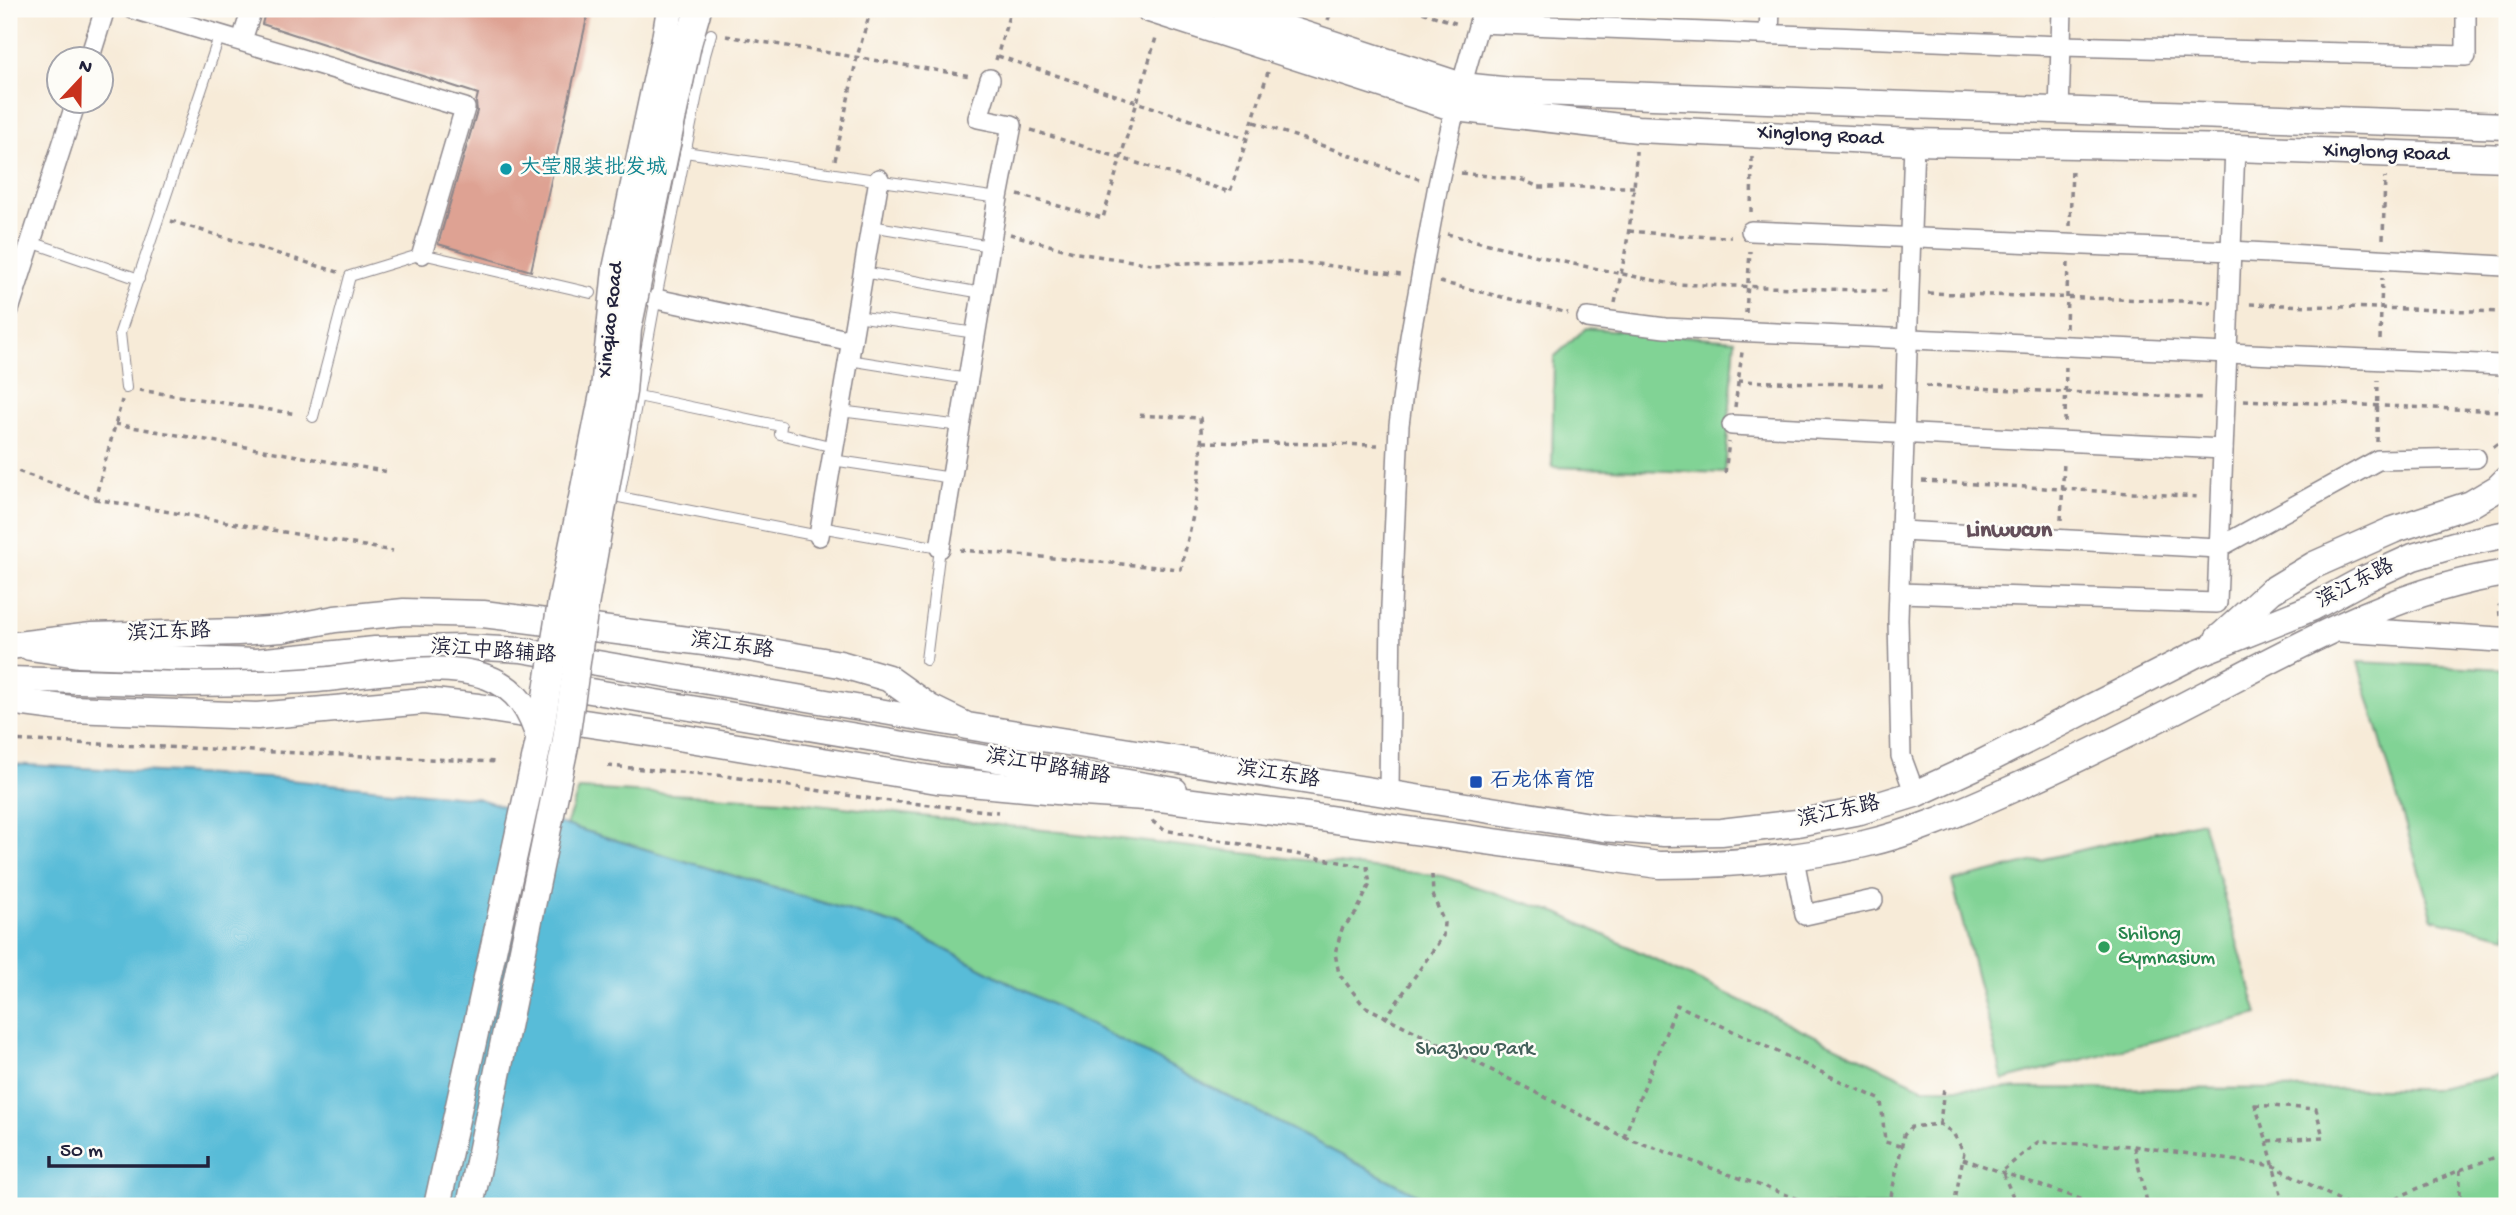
<svg xmlns="http://www.w3.org/2000/svg" width="2516" height="1215" viewBox="0 0 2516 1215" font-family="'Gochi Hand','LXGW WenKai TC',sans-serif">
	<style>
		.green { fill: #81d395; stroke: #527a68; stroke-width: 2 }
		.water { fill: #59bcd8; stroke: #3e6f8a; stroke-width: 2 }
		.building { fill: #dea293 }
		.lines { fill: none; stroke-linecap: round; stroke-linejoin: round }
		.service-casing { stroke: #8c868a; stroke-width: 12 }
		.minor-casing { stroke: #8c868a; stroke-width: 22 }
		.tertiary-casing { stroke: #8c868a; stroke-width: 27 }
		.secondary-casing { stroke: #8c868a; stroke-width: 29 }
		.path { stroke: #8c868a; stroke-width: 3.5; stroke-dasharray: 5 5; stroke-linecap: butt }
		.service { stroke: #fff; stroke-width: 10 }
		.minor { stroke: #fff; stroke-width: 19 }
		.tertiary { stroke: #fff; stroke-width: 24 }
		.secondary { stroke: #fff; stroke-width: 26 }
		.tertiary-bridge-casing { stroke: #8c868a; stroke-width: 27; stroke-linecap: butt }
		.secondary-bridge-casing { stroke: #8c868a; stroke-width: 29; stroke-linecap: butt }
		.tertiary-bridge { stroke: #fff; stroke-width: 24 }
		.secondary-bridge { stroke: #fff; stroke-width: 26 }
		.culture-dot { fill: #0f9aa8; stroke: #fdfcf7; stroke-width: 2.5 }
		.transit-dot { fill: #1a4fb4; stroke: #fdfcf7; stroke-width: 2.5 }
		.leisure-dot { fill: #2e9e5b; stroke: #fdfcf7; stroke-width: 2.5 }
		.labels { text-anchor: middle; dominant-baseline: central; stroke-width: 5; stroke-linejoin: round; paint-order: stroke }
		.street-label { font-size: 21px; fill: #22223b; stroke: #fdfcf7 }
		.culture-label { font-size: 21px; fill: #0d838f; stroke: #fdfcf7; text-anchor: start }
		.transit-label { font-size: 21px; fill: #164399; stroke: #fdfcf7; text-anchor: start }
		.leisure-label { font-size: 21px; fill: #27864d; stroke: #fdfcf7; text-anchor: start }
		.park-label { font-size: 21px; fill: #43605a; stroke: #fdfcf7 }
		.quarter-label { font-size: 24px; font-weight: bold; fill: #644f5a; stroke: #fdfcf7 }
	</style>
	<rect width="100%" height="100%" fill="#fdfcf7"/>
	<filter id="ink" filterUnits="userSpaceOnUse"><feTurbulence type="fractalNoise" baseFrequency=".0143" numOctaves="2"/><feDisplacementMap in="SourceGraphic" scale="14" xChannelSelector="R" yChannelSelector="G"/><feConvolveMatrix kernelMatrix="1 2 1 2 8 2 1 2 1" color-interpolation-filters="sRGB"/></filter>
	<filter id="wash" filterUnits="userSpaceOnUse"><feTurbulence type="fractalNoise" baseFrequency=".00686" numOctaves="4" result="noise"/><feDisplacementMap in="SourceGraphic" scale="28" xChannelSelector="R" yChannelSelector="G"/><feGaussianBlur stdDeviation="1.57" result="paint"/><feColorMatrix in="noise" values="0 0 0 0 0 0 0 0 0 0 0 0 0 0 0 0 0 1.4 0 .05"/><feComposite in="paint" operator="in"/></filter>
	<g filter="url(#wash)">
		<rect width="100%" height="100%" fill="#f7ebd8"/>
		<g class="green">
			<polygon points="1586,328 1735,340 1725,473 1552,467 1554,357"/>
			<polygon points="2358,662 2507,669 2507,936 2433,919"/>
			<polygon points="579,789 782,800 1442,876 1558,913 1924,1088 2432,1089 2507,1074 2507,1206 1439,1206 900,926 566,825"/>
			<polygon points="2202,821 2258,1014 2003,1080 1952,881"/>
		</g>
		<polygon class="water" points="9,764 268,778 476,798 900,926 1439,1206 9,1206"/>
		<g id="blocks">
			<polygon class="building" points="266,9 589,9 531,271 438,244 477,111 476,102 478,94 262,24"/>
		</g>
	</g>
	<g filter="url(#ink)">
		<use href="#blocks" fill-opacity="0" stroke="#8c868a" stroke-width="2"/>
		<g class="lines">
			<g class="service-casing">
				<g id="service">
					<polyline points="711,34 705,55 654,308 619,497 819,536"/>
					<polyline points="685,152 998,198"/>
					<polyline points="871,226 990,246"/>
					<polyline points="31,242 139,279"/>
					<polyline points="863,272 982,293"/>
					<polyline points="856,316 976,333"/>
					<polyline points="849,360 968,379"/>
					<polyline points="126,388 120,333 220,34"/>
					<polyline points="638,396 781,426 780,434 834,447"/>
					<polyline points="840,411 961,426"/>
					<polyline points="313,417 350,276 422,254 591,293"/>
					<polyline points="832,460 952,478"/>
					<polyline points="820,527 940,548 926,660"/>
				</g>
			</g>
			<g class="minor-casing">
				<g id="minor">
					<polyline points="133,9 465,108 422,254"/>
					<polyline points="1479,23 2061,46 2466,56 2466,9"/>
					<polyline points="1769,34 1770,9"/>
					<polyline points="242,40 252,9"/>
					<polyline points="89,60 105,9"/>
					<polyline points="2059,112 2062,9"/>
					<polyline points="1914,142 1898,619 1901,756 1915,794"/>
					<polyline points="1751,231 2231,251 2504,266"/>
					<polyline points="656,299 852,341"/>
					<polyline points="9,310 76,102"/>
					<polyline points="1587,318 1665,328 2501,365"/>
					<polyline points="1732,425 2223,449"/>
					<polyline points="1901,531 2218,548 2378,460 2476,458"/>
					<polyline points="819,536 879,179"/>
					<polyline points="940,548 998,198 1012,125 978,118 990,79"/>
					<polyline points="1899,593 2217,603 2235,148"/>
					<polyline points="1389,793 1391,606 1399,425 1410,337 1438,185 1455,108 1483,9"/>
					<polyline points="1794,859 1805,915 1873,900"/>
				</g>
			</g>
			<g class="tertiary-casing">
				<g id="tertiary">
					<polyline points="2333,629 2507,640"/>
					<polyline points="30,648 78,655 256,661 375,649 463,647 521,650 955,724"/>
					<polyline points="9,679 181,684"/>
					<polyline points="555,685 1175,790"/>
				</g>
			</g>
			<g class="secondary-casing">
				<g id="secondary">
					<polyline points="1149,9 1455,108 1637,129 1914,142 2235,148 2507,158"/>
					<polyline points="1225,9 1462,86 1511,91 2507,126"/>
					<polyline points="665,39 670,9"/>
					<polyline points="688,44 698,9"/>
					<polyline points="2218,639 2271,591 2314,565 2393,530 2471,504 2498,488 2507,479"/>
					<polyline points="9,646 92,636 238,632 282,629 335,619 404,612 483,614 743,647 840,664 888,678 930,708 967,726 1603,828 1664,833 1721,832 1797,823 1860,811 1915,794 1976,766 2196,654 2311,608 2365,579 2413,557 2454,545 2507,534"/>
					<path d="M9,701L71,709L257,716L424,701L478,707L684,738L937,780L1068,792L1160,798L1300,815L1659,865C1729,865 1796,860 1864,844C1913,833 1958,813 2003,793C2073,762 2141,728 2208,693C2304,643 2399,589 2507,573"/>
				</g>
			</g>
			<g class="path">
				<polyline points="1413,9 1458,24"/>
				<polyline points="1328,20 1332,9"/>
				<polyline points="726,36 971,76"/>
				<polyline points="998,56 1248,139"/>
				<polyline points="996,60 1011,9"/>
				<polyline points="1254,122 1419,179"/>
				<polyline points="1031,130 1230,192 1268,72"/>
				<polyline points="835,160 857,57 871,9"/>
				<polyline points="1461,173 1523,180 1539,187 1635,187"/>
				<polyline points="1018,195 1103,218 1157,34"/>
				<polyline points="1751,212 1752,157"/>
				<polyline points="171,221 338,272"/>
				<polyline points="2070,226 2072,168"/>
				<polyline points="1629,231 1686,236 1731,237"/>
				<polyline points="1010,234 1077,253 1152,264 1255,261 1317,264 1401,275"/>
				<polyline points="1447,234 1559,261 1672,284 1889,291"/>
				<polyline points="2383,239 2385,177"/>
				<polyline points="2505,246 2506,180"/>
				<polyline points="1440,282 1568,313"/>
				<polyline points="1928,293 2211,302"/>
				<path d="M1615,303C1626,252 1635,203 1636,151"/>
				<polyline points="2250,304 2503,312"/>
				<polyline points="1746,313 1750,251"/>
				<polyline points="2066,328 2068,262"/>
				<polyline points="2380,340 2382,278"/>
				<polyline points="2502,347 2504,285"/>
				<polyline points="1738,381 1887,385"/>
				<polyline points="1926,386 2205,398"/>
				<polyline points="139,390 297,414"/>
				<polyline points="2244,400 2502,411"/>
				<polyline points="1735,407 1742,352"/>
				<polyline points="2065,422 2066,364"/>
				<polyline points="115,424 389,472"/>
				<polyline points="1203,442 1379,445"/>
				<polyline points="2377,442 2378,380"/>
				<polyline points="2493,447 2502,440 2502,383"/>
				<polyline points="9,468 95,499 122,400"/>
				<polyline points="1725,473 1729,442"/>
				<polyline points="1922,481 2201,497"/>
				<polyline points="95,499 393,551"/>
				<polyline points="2061,520 2064,462"/>
				<path d="M960,550L1181,569C1192,521 1206,467 1200,418L1136,415"/>
				<polyline points="2500,616 2499,606 2507,604"/>
				<polyline points="9,740 497,762"/>
				<polyline points="608,766 726,776 872,799 998,812"/>
				<polyline points="1152,821 1164,830 1367,867 1370,884 1356,913 1342,929 1335,953 1339,974 1364,1006 1624,1137 1818,1206"/>
				<polyline points="1385,1019 1443,936 1444,923 1433,895 1432,875"/>
				<polygon points="2255,1105 2316,1109 2323,1137 2267,1141"/>
				<polyline points="1940,1124 1944,1087"/>
				<polyline points="1624,1137 1677,1005 1881,1100 1885,1142 1900,1146"/>
				<polyline points="2267,1141 2284,1206"/>
				<polyline points="2134,1147 2148,1206"/>
				<polyline points="1963,1159 2101,1206"/>
				<polyline points="2460,1170 2460,1206"/>
				<polyline points="1889,1206 1904,1135 1912,1127 1940,1124 1953,1133 1964,1152 1954,1206"/>
				<polyline points="2017,1206 2002,1171 2038,1142 2133,1146 2274,1166 2351,1206"/>
				<polyline points="2378,1206 2460,1170 2507,1153"/>
			</g>
			<use href="#service" class="service"/>
			<use href="#minor" class="minor"/>
			<use href="#tertiary" class="tertiary"/>
			<use href="#secondary" class="secondary"/>
			<g class="tertiary-bridge-casing">
				<path id="tertiary-bridge" d="M181,684C226,684 271,684 316,680C366,676 440,660 487,677C517,688 531,712 539,741"/>
			</g>
			<g class="secondary-bridge-casing">
				<g id="secondary-bridge">
					<polyline points="437,1206 539,741 561,602 604,389 616,269 665,39"/>
					<polyline points="470,1206 565,746 585,606 623,392 628,329 688,44"/>
				</g>
			</g>
			<use href="#tertiary-bridge" class="tertiary-bridge"/>
			<use href="#secondary-bridge" class="secondary-bridge"/>
		</g>
	</g>
	<circle class="culture-dot" cx="506" cy="169" r="7"/>
	<rect class="transit-dot" x="1469" y="775" width="14" height="14" rx="3.5"/>
	<circle class="leisure-dot" cx="2104" cy="947" r="7"/>
	<g class="labels">
		<g class="street-label">
			<text transform="translate(1820 137) rotate(3)">Xinglong Road</text>
			<text transform="translate(2386 154) rotate(2)">Xinglong Road</text>
			<text transform="translate(612 320) rotate(-84)">Xinqiao Road</text>
			<text transform="translate(2356 585) rotate(-27)">滨江东路</text>
			<text transform="translate(169 634) rotate(-2)">滨江东路</text>
			<text transform="translate(732 647) rotate(8)">滨江东路</text>
			<text transform="translate(493 653) rotate(4)">滨江中路辅路</text>
			<text transform="translate(1048 768) rotate(10)">滨江中路辅路</text>
			<text transform="translate(1278 776) rotate(9)">滨江东路</text>
			<text transform="translate(1839 813) rotate(-12)">滨江东路</text>
		</g>
		<g class="culture-label">
			<text x="520" y="169">大莹服装批发城</text>
		</g>
		<g class="transit-label">
			<text x="1490" y="782">石龙体育馆</text>
		</g>
		<g class="leisure-label">
			<text x="2118" y="935">Shilong<tspan x="2118" dy="24">Gymnasium</tspan></text>
		</g>
		<g class="park-label">
			<text x="1475" y="1050">Shazhou Park</text>
		</g>
		<g class="quarter-label">
			<text x="2009" y="531">Linwucun</text>
		</g>
	</g>
	<rect width="2516" height="1215" fill="none" stroke="#fdfcf7" stroke-width="35"/>
	<g transform="translate(80 80) rotate(22)"><circle r="33" fill="#fdfcf7" stroke="#a5a5ac" stroke-width="2"/>
	<path d="M0-5L12 26L0 18L-12 26Z" fill="#c8321e"/>
	<text y="-10" font-size="19" font-weight="bold" text-anchor="middle" fill="#22223b">N</text>
	</g>
	<path d="M49 1156v10h159v-10" fill="none" stroke="#22223b" stroke-width="3.5"/>
	<text x="60" y="1156" font-size="21" fill="#22223b" stroke="#fdfcf7" stroke-width="5" paint-order="stroke">50 m</text>
</svg>
